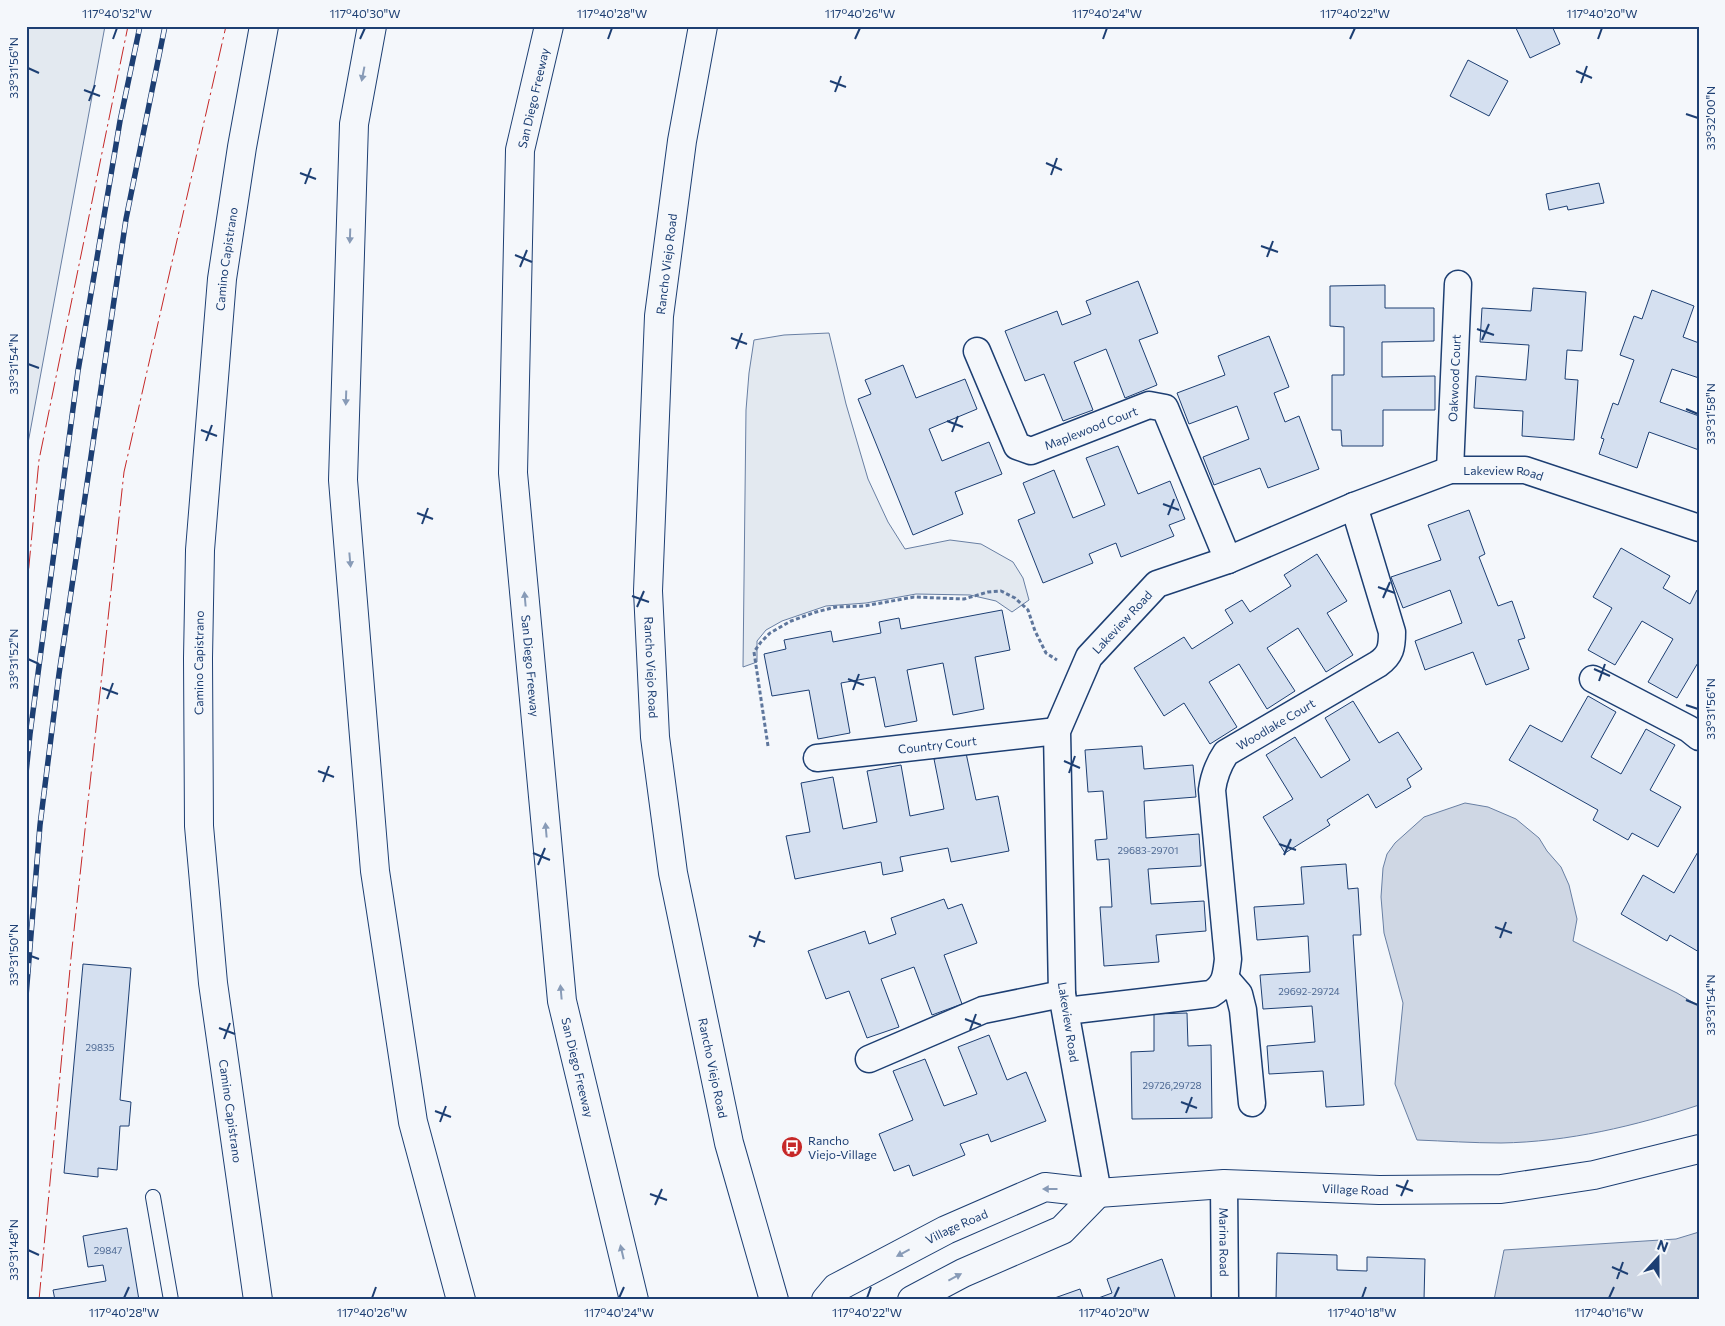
<svg xmlns="http://www.w3.org/2000/svg" width="1725" height="1326" viewBox="0 0 1725 1326" font-family="Commissioner,sans-serif">
	<style>
		.green { fill: #e3e9f0; stroke: #687fa3 }
		.water { fill: #cfd7e4; stroke: #687fa3 }
		.building { fill: #d5e0f0; stroke: #1d3f73 }
		.lines { fill: none; stroke-linecap: round; stroke-linejoin: round }
		.lane-casing { stroke: #1d3f73; stroke-width: 16 }
		.street-casing { stroke: #1d3f73; stroke-width: 29 }
		.secondary-casing { stroke: #1d3f73; stroke-width: 30 }
		.highway-casing { stroke: #1d3f73; stroke-width: 30 }
		.path { stroke: #5e769c; stroke-width: 3; stroke-dasharray: 4 2.5; stroke-linecap: butt }
		.lane { stroke: #f4f7fb; stroke-width: 14 }
		.street { stroke: #f4f7fb; stroke-width: 26 }
		.secondary { stroke: #f4f7fb; stroke-width: 28 }
		.highway { stroke: #f4f7fb; stroke-width: 28 }
		.rail-casing { stroke: #1d3f73; stroke-width: 5.5 }
		.rail { stroke: #f4f7fb; stroke-width: 4; stroke-dasharray: 11; stroke-linecap: butt }
		.power { stroke: #c62828; stroke-width: 1; stroke-dasharray: 18 4 2.5 4; stroke-linecap: butt }
		.oneway { fill: #889bb7 }
		.ticks { fill: none; stroke: #1d3f73; stroke-width: 2 }
		.labels { text-anchor: middle; dominant-baseline: central; stroke-width: 4; stroke-linejoin: round; paint-order: stroke }
		.number-label { font-size: 10px; fill: #4b6792 }
		.street-label { font-size: 12px; fill: #1d3f73; stroke: #f4f7fb }
		.poi-label { font-size: 12px; fill: #1d3f73; stroke: #f4f7fb; text-anchor: start }
		.neatline { fill: none; stroke: #1d3f73; stroke-width: 2 }
		.ticks-label { font-size: 12px; text-anchor: middle; fill: #1d3f73 }
	</style>
	<rect width="100%" height="100%" fill="#f4f7fb"/>
	<g class="green">
		<polygon points="26,26 105,26 26,454"/>
		<polygon points="829,333 846,404 868,479 888,522 905,549 950,540 981,544 1013,562 1023,578 1029,600 1012,612 996,601 970,595 916,594 866,603 826,606 782,621 766,630 757,641 757,662 743,667 746,410 749,373 754,340 784,335"/>
	</g>
	<g class="water">
		<path d="M1465,803L1488,807L1516,819L1539,838L1547,851L1561,867L1569,885L1577,919L1573,941L1677,993L1699,1006V1105C1635,1126 1568,1142 1501,1143C1473,1143 1444,1141 1417,1140L1395,1084L1403,1003L1384,933L1381,897L1383,868L1387,854L1395,843L1424,817Z"/>
		<polygon points="1699,1232 1699,1300 1494,1300 1504,1250 1676,1239"/>
	</g>
	<g class="building">
		<polygon points="1515,26 1552,26 1560,44 1530,58"/>
		<polygon points="1468,60 1508,81 1489,116 1450,96"/>
		<polygon points="1599,183 1604,203 1568,210 1567,206 1549,210 1546,194"/>
		<polygon points="1138,281 1158,333 1139,340 1157,385 1125,398 1106,349 1074,362 1093,410 1063,421 1044,374 1025,381 1005,331 1057,311 1062,325 1091,314 1086,301"/>
		<polygon points="1385,285 1385,308 1434,308 1434,341 1382,342 1382,377 1435,376 1435,410 1383,410 1383,446 1342,446 1341,430 1332,430 1332,375 1344,375 1344,327 1330,326 1330,286"/>
		<polygon points="1533,288 1586,292 1582,351 1567,350 1565,379 1578,380 1574,440 1522,436 1523,411 1474,408 1476,376 1526,380 1529,345 1480,342 1482,308 1531,311"/>
		<polygon points="1652,290 1694,306 1683,337 1699,343 1699,378 1672,369 1660,402 1699,416 1699,450 1649,432 1637,468 1599,454 1604,439 1601,438 1613,403 1618,405 1634,360 1620,355 1634,316 1642,319"/>
		<polygon points="1269,336 1289,387 1274,393 1285,422 1299,416 1319,469 1268,488 1260,468 1214,485 1203,457 1249,439 1237,406 1189,424 1177,393 1225,375 1218,356"/>
		<polygon points="903,365 916,398 965,379 977,409 929,429 942,461 989,442 1002,474 955,492 963,514 913,535 858,399 871,394 865,380"/>
		<polygon points="1118,446 1138,494 1170,481 1185,519 1169,525 1174,536 1121,557 1116,543 1089,554 1093,563 1043,583 1018,520 1035,513 1023,483 1054,470 1073,518 1105,505 1086,458"/>
		<polygon points="1469,510 1485,554 1479,557 1498,606 1512,601 1525,638 1518,640 1529,669 1486,685 1473,652 1425,670 1415,641 1462,623 1450,590 1403,608 1391,577 1441,560 1428,525"/>
		<polygon points="1621,548 1670,576 1663,588 1690,604 1697,590 1699,591 1699,661 1677,698 1648,682 1673,639 1642,621 1615,665 1588,650 1612,608 1593,597"/>
		<polygon points="1317,554 1347,601 1327,613 1353,655 1326,672 1298,628 1267,648 1295,691 1267,709 1239,664 1209,682 1237,727 1210,744 1184,703 1164,716 1134,668 1184,637 1192,649 1233,623 1225,610 1242,600 1250,612 1291,586 1284,575"/>
		<polygon points="1002,610 1010,650 975,657 984,709 953,715 943,663 907,670 917,721 885,727 875,677 841,683 850,733 818,739 809,690 772,696 764,654 786,649 784,640 831,631 833,642 881,633 879,622 899,618 901,629"/>
		<polygon points="1588,696 1616,712 1591,757 1621,774 1646,729 1675,745 1650,790 1681,807 1658,847 1632,833 1628,840 1593,820 1598,810 1509,760 1530,725 1562,742"/>
		<polygon points="1353,701 1379,743 1398,732 1422,769 1407,779 1411,787 1376,808 1368,794 1327,820 1330,825 1285,853 1263,817 1293,799 1266,755 1295,737 1321,778 1350,760 1325,718"/>
		<polygon points="1142,746 1144,769 1193,765 1196,797 1144,801 1146,838 1199,834 1201,866 1148,869 1151,904 1204,901 1206,931 1156,935 1159,962 1104,966 1100,907 1112,907 1109,859 1097,860 1095,840 1107,839 1103,791 1088,792 1085,750"/>
		<polygon points="966,753 976,800 998,796 1009,851 951,862 948,848 900,857 903,871 883,875 881,862 795,879 786,836 810,832 801,783 833,777 843,829 877,822 867,771 901,765 910,816 944,809 934,759"/>
		<polygon points="1699,850 1699,952 1670,935 1667,941 1621,914 1643,875 1674,893"/>
		<polygon points="1346,864 1348,889 1358,888 1361,935 1353,935 1364,1105 1326,1107 1323,1071 1269,1074 1267,1046 1315,1042 1312,1006 1263,1009 1260,975 1310,972 1308,936 1257,940 1254,907 1304,904 1301,867"/>
		<polygon points="944,899 948,909 962,904 977,943 944,955 962,1004 932,1015 914,967 881,979 899,1027 867,1038 849,991 826,999 808,951 865,931 869,944 896,934 891,918"/>
		<polygon points="83,964 131,968 120,1100 131,1102 129,1126 120,1126 117,1170 98,1168 98,1177 64,1173"/>
		<polygon points="1187,1013 1188,1046 1211,1045 1212,1118 1132,1119 1131,1052 1154,1051 1154,1014"/>
		<polygon points="989,1035 1007,1080 1026,1072 1046,1121 991,1142 988,1134 960,1144 965,1155 913,1176 909,1165 894,1171 879,1134 913,1120 893,1071 925,1059 944,1106 977,1094 958,1047"/>
		<polygon points="127,1228 139,1300 55,1300 53,1290 106,1281 103,1265 88,1267 83,1236"/>
		<polygon points="1277,1253 1337,1255 1337,1270 1367,1271 1367,1257 1425,1259 1424,1300 1276,1300"/>
		<polygon points="1162,1259 1176,1300 1093,1300 1112,1293 1107,1279"/>
		<polygon points="1080,1289 1084,1300 1049,1300"/>
	</g>
	<g class="lines">
		<g class="lane-casing">
			<polyline id="lane" points="153,1197 171,1300"/>
		</g>
		<g class="street-casing">
			<g id="street">
				<path id="s1" d="M977,351L1017,446L1031,451L1149,405L1165,408L1228,560"/>
				<path id="s2" d="M1450,470L1458,284"/>
				<polyline points="1593,679 1689,729 1699,737"/>
				<path id="s3" d="M817,758L1057,731"/>
				<polyline points="1226,979 1239,994 1243,1010 1252,1103"/>
				<path id="s4" d="M1066,1011L1211,994C1226,985 1226,975 1228,959L1212,790C1214,775 1218,765 1226,753L1378,664C1391,655 1392,647 1392,632L1354,506"/>
				<polyline points="869,1059 983,1010 1062,994"/>
				<path id="s5" d="M1224,1184L1225,1300"/>
				<path id="s6" d="M1098,1193L1062,994L1057,731L1089,657L1157,584L1228,560L1354,506L1450,470H1525L1699,528"/>
			</g>
		</g>
		<g class="secondary-casing">
			<g id="secondary">
				<path id="s7" d="M703,26L682,141L659,316L648,591L655,737L673,873L729,1143L774,1300"/>
				<path id="s8" d="M258,1300L213,983L199,826L198,658L200,550L222,279L242,147L264,26"/>
				<path id="s9" d="M826,1300L836,1288L946,1230L1045,1187L1098,1193L1224,1184L1379,1190L1501,1189L1594,1175L1699,1149"/>
				<polyline points="912,1300 963,1273 1062,1230 1098,1193"/>
			</g>
		</g>
		<g class="highway-casing">
			<g id="highway">
				<polyline points="372,26 354,124 343,480 375,871 413,1122 461,1300"/>
				<path id="s10" d="M549,26L520,150L513,473L562,1001L634,1300"/>
			</g>
		</g>
		<polyline class="path" points="768,746 754,652 761,642 770,633 791,621 816,612 836,607 864,606 914,597 964,599 988,592 1001,591 1015,598 1028,610 1035,631 1046,653 1057,660"/>
		<use href="#lane" class="lane"/>
		<use href="#street" class="street"/>
		<use href="#secondary" class="secondary"/>
		<use href="#highway" class="highway"/>
		<g class="rail-casing">
			<g id="rail">
				<polyline points="26,773 30,734 78,371 120,121 140,26"/>
				<polyline points="26,996 40,825 59,674 126,219 165,26"/>
			</g>
		</g>
		<use href="#rail" class="rail"/>
		<g class="power">
			<polyline points="26,597 39,460 128,26"/>
			<polyline points="39,1300 71,958 124,472 226,26"/>
		</g>
	</g>
	<defs><path id="oneway-solid" d="M-6-.8H1V-3.2L6.5 0L1 3.2V.8H-6Z" transform="scale(1.25)"/></defs>
	<g class="oneway">
		<use href="#oneway-solid" transform="translate(363 74) rotate(101)"/>
		<use href="#oneway-solid" transform="translate(350 236) rotate(92)"/>
		<use href="#oneway-solid" transform="translate(346 398) rotate(92)"/>
		<use href="#oneway-solid" transform="translate(350 560) rotate(85)"/>
		<use href="#oneway-solid" transform="translate(525 599) rotate(-95)"/>
		<use href="#oneway-solid" transform="translate(546 830) rotate(-95)"/>
		<use href="#oneway-solid" transform="translate(561 992) rotate(-95)"/>
		<use href="#oneway-solid" transform="translate(1050 1189) rotate(-180)"/>
		<use href="#oneway-solid" transform="translate(622 1252) rotate(-103)"/>
		<use href="#oneway-solid" transform="translate(903 1253) rotate(152)"/>
		<use href="#oneway-solid" transform="translate(955 1277) rotate(-28)"/>
	</g>
	<path class="ticks" d="M113,39L117,28M360,39L365,28M608,39L612,28M855,39L860,28M1103,39L1107,28M1350,39L1355,28M1598,39L1602,28M28,68L39,73M1576,71L1592,78M830,81L846,87M1581,83L1587,66M84,90L100,96M835,92L841,76M89,101L95,85M1686,114L1698,118M1046,163L1062,170M300,173L316,179M1051,175L1057,158M305,184L311,168M1261,246L1278,252M515,255L532,262M1267,257L1273,241M520,267L527,250M1477,329L1494,335M731,338L747,344M1482,340L1489,324M736,349L742,333M28,364L39,368M1686,409L1698,414M947,421L963,427M201,430L217,436M952,432L958,416M206,441L212,425M1163,504L1179,510M417,513L433,519M1168,515L1174,499M422,524L428,508M1378,587L1395,593M632,596L649,602M1383,598L1390,582M637,607L644,591M28,659L39,664M1594,669L1610,676M848,679L864,685M1599,681L1605,664M102,688L118,694M853,690L859,674M107,699L113,683M1686,705L1698,709M1064,761L1080,768M318,771L334,777M1069,773L1075,756M323,782L329,766M1279,844L1296,850M533,853L550,860M1284,855L1291,839M538,865L545,848M1495,927L1512,933M749,936L765,942M1500,938L1506,922M754,947L760,931M28,955L39,959M1686,1000L1698,1005M965,1019L981,1025M219,1028L235,1034M970,1030L976,1014M224,1039L230,1023M1181,1102L1197,1108M435,1111L451,1117M1186,1113L1192,1097M440,1122L446,1106M1396,1185L1413,1191M650,1194L667,1200M1401,1196L1408,1180M655,1205L662,1189M28,1250L39,1255M1612,1267L1628,1274M1617,1279L1623,1262M124,1298L129,1287M372,1298L376,1287M619,1298L624,1287M867,1298L871,1287M1114,1298L1119,1287M1362,1298L1366,1287M1609,1298L1614,1287"/>
	<defs>
		<g id="bus-disc" transform="scale(1.125)"><circle r="9.5" fill="#c62828" stroke="#f4f7fb"/><path d="M-5-6H5V4H4V6H2V4H-2V6H-4V4H-5ZM-3.5-4V0h7V-4ZM-3.5 1.2v1.5H-2V1.2ZM2 1.2v1.5H3.5V1.2Z" fill="#fff"/></g>
	</defs>
	<g fill-rule="evenodd">
		<use href="#bus-disc" x="792" y="1147"/>
	</g>
	<g class="labels">
		<g class="number-label">
			<text x="1148" y="850">29683-29701</text>
			<text x="1309" y="991">29692-29724</text>
			<text x="100" y="1047">29835</text>
			<text x="1172" y="1085">29726,29728</text>
			<text x="108" y="1250">29847</text>
		</g>
		<g class="street-label">
			<text transform="translate(533 98) rotate(-77)">San Diego Freeway</text>
			<text stroke="none"><textPath href="#s8" startOffset="1046">Camino Capistrano</textPath></text>
			<text transform="translate(666 264) rotate(-83)">Rancho Viejo Road</text>
			<text stroke="none"><textPath href="#s2" startOffset="92">Oakwood Court</textPath></text>
			<text stroke="none"><textPath href="#s1" startOffset="182">Maplewood Court</textPath></text>
			<text stroke="none"><textPath href="#s6" startOffset="1014">Lakeview Road</textPath></text>
			<text stroke="none"><textPath href="#s6" startOffset="594">Lakeview Road</textPath></text>
			<text stroke="none"><textPath href="#s8" startOffset="641">Camino Capistrano</textPath></text>
			<text stroke="none"><textPath href="#s10" startOffset="644">San Diego Freeway</textPath></text>
			<text stroke="none"><textPath href="#s7" startOffset="645">Rancho Viejo Road</textPath></text>
			<text stroke="none"><textPath href="#s4" startOffset="454">Woodlake Court</textPath></text>
			<text stroke="none"><textPath href="#s3" startOffset="121">Country Court</textPath></text>
			<text transform="translate(1069 1022) rotate(81)">Lakeview Road</text>
			<text stroke="none"><textPath href="#s10" startOffset="1049">San Diego Freeway</textPath></text>
			<text stroke="none"><textPath href="#s7" startOffset="1051">Rancho Viejo Road</textPath></text>
			<text transform="translate(231 1111) rotate(82)">Camino Capistrano</text>
			<text stroke="none"><textPath href="#s9" startOffset="559">Village Road</textPath></text>
			<text stroke="none"><textPath href="#s9" startOffset="151">Village Road</textPath></text>
			<text stroke="none"><textPath href="#s5" startOffset="58">Marina Road</textPath></text>
		</g>
		<g class="poi-label">
			<text x="808" y="1140">Rancho<tspan x="808" dy="14">Viejo-Village</tspan></text>
		</g>
	</g>
	<rect width="1725" height="1326" fill="none" stroke="#f4f7fb" stroke-width="55"/>
	<g transform="translate(1658 1258) rotate(21)" stroke="#f4f7fb" stroke-width="4" paint-order="stroke">
	<path d="M0-4L9 19L0 12L-9 19Z" fill="#1d3f73"/>
	<text y="-8" font-size="14" font-weight="bold" text-anchor="middle" fill="#1d3f73">N</text>
	</g>
	<rect x="28" y="28" width="1670" height="1270" class="neatline"/>
	<g class="ticks-label">
		<text x="117" y="18">117°40'32"W</text>
		<text x="365" y="18">117°40'30"W</text>
		<text x="612" y="18">117°40'28"W</text>
		<text x="860" y="18">117°40'26"W</text>
		<text x="1107" y="18">117°40'24"W</text>
		<text x="1355" y="18">117°40'22"W</text>
		<text x="1602" y="18">117°40'20"W</text>
		<text transform="translate(14 68) rotate(-90)" y="4">33°31'56"N</text>
		<text transform="translate(1711 118) rotate(-90)" y="4">33°32'00"N</text>
		<text transform="translate(14 364) rotate(-90)" y="4">33°31'54"N</text>
		<text transform="translate(1711 414) rotate(-90)" y="4">33°31'58"N</text>
		<text transform="translate(14 659) rotate(-90)" y="4">33°31'52"N</text>
		<text transform="translate(1711 709) rotate(-90)" y="4">33°31'56"N</text>
		<text transform="translate(14 955) rotate(-90)" y="4">33°31'50"N</text>
		<text transform="translate(1711 1005) rotate(-90)" y="4">33°31'54"N</text>
		<text transform="translate(14 1250) rotate(-90)" y="4">33°31'48"N</text>
		<text x="124" y="1317">117°40'28"W</text>
		<text x="372" y="1317">117°40'26"W</text>
		<text x="619" y="1317">117°40'24"W</text>
		<text x="867" y="1317">117°40'22"W</text>
		<text x="1114" y="1317">117°40'20"W</text>
		<text x="1362" y="1317">117°40'18"W</text>
		<text x="1609" y="1317">117°40'16"W</text>
	</g>
</svg>
